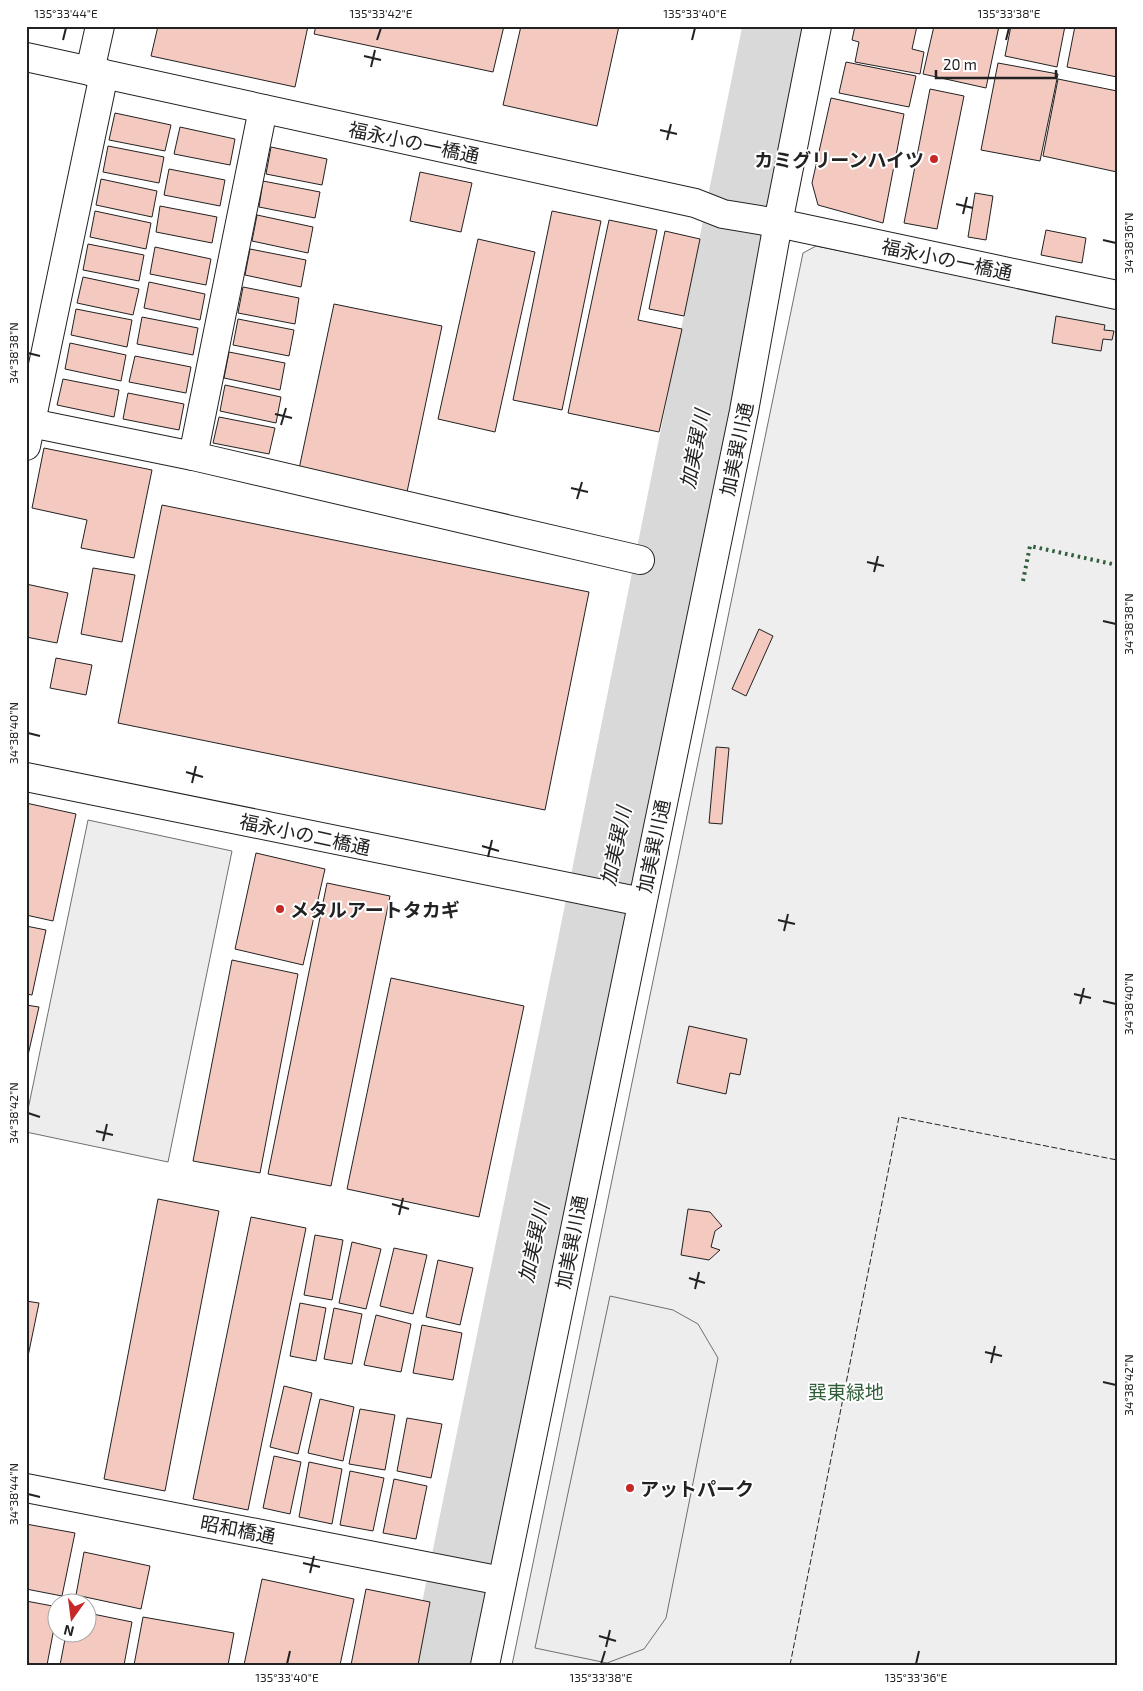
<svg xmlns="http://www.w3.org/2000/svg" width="1143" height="1691" viewBox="0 0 1143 1691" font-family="'Exo 2','Noto Sans JP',sans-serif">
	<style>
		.green { fill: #eee; stroke: #6f6f6f }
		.parking { fill: #ededed; stroke: #6f6f6f }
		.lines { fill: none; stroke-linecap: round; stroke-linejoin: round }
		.river { stroke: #d9d9d9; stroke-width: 72 }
		.building { fill: #f3c9c0; stroke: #222 }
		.minor-casing { stroke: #222; stroke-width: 30 }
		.minor { stroke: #fff; stroke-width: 28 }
		.hedge { stroke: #2f5e38; stroke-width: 4; stroke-dasharray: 2.5 4; stroke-linecap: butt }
		.fence { stroke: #222; stroke-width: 1; stroke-dasharray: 6 2.5; stroke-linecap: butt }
		.ticks { fill: none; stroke: #222; stroke-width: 2 }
		.poi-dot { fill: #c62828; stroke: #fff; stroke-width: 2 }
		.labels { text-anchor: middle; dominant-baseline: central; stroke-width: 4; stroke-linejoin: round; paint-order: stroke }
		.street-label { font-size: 19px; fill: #222; stroke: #fff }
		.poi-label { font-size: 19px; font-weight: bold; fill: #222; stroke: #fff; text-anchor: start }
		.park-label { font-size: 19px; fill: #2f5e38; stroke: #fff }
		.water-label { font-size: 20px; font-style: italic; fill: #222; stroke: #fff }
		.neatline { fill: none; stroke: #222; stroke-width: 2 }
		.ticks-label { font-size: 12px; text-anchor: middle; fill: #222 }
	</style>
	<rect width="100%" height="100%" fill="#fff"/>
	<polygon class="green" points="816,246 1117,308 1117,1665 512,1665 803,253"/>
	<g class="parking">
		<polygon points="88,820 232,851 168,1162 26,1132 26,1119"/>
		<polygon points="610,1296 673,1310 698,1324 718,1358 666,1618 644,1649 607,1663 535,1648"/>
	</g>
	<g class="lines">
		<path class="river" d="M446,1665C560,1119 668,573 779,26"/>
	</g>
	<g class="building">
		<polygon points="158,26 308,26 295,87 151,56"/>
		<polygon points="316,26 504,26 493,72 314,34"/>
		<polygon points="521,26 619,26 597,126 503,105"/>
		<polygon points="855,26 917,26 912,49 924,52 920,74 855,62 859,42 852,40"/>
		<polygon points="934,26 999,26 986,88 923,74"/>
		<polygon points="1011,26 1065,26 1057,67 1005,56"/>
		<polygon points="1075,26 1117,26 1117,77 1067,67"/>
		<polygon points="846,62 916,76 909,107 839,93"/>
		<polygon points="998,63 1058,74 1040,161 981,150"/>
		<polygon points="1058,79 1117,91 1117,172 1043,156"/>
		<polygon points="930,89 964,96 937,229 904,223"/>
		<polygon points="831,98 904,114 883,223 818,205 812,183"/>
		<polygon points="115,113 171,125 165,151 109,140"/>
		<polygon points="180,127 235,139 230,165 174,154"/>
		<polygon points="108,146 164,157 159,183 103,172"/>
		<polygon points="271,147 327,159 322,185 266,174"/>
		<polygon points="169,169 225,180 220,206 164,195"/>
		<polygon points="420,172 472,183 461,232 410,221"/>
		<polygon points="101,179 157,191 152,217 96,205"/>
		<polygon points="263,181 320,192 315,218 259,207"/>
		<polygon points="975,193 993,196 986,240 968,237"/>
		<polygon points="160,206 217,217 212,243 156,232"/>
		<polygon points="95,211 151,223 146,249 90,237"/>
		<polygon points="552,211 601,221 562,410 513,400"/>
		<polygon points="257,215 313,227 308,253 252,241"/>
		<polygon points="609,220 657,230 638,320 682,329 659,432 568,413"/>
		<polygon points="1046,230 1086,238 1082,263 1041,255"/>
		<polygon points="665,231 700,239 684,316 649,309"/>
		<polygon points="478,239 535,252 495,432 438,419"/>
		<polygon points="88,244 144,255 139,281 83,270"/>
		<polygon points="155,247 211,259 206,285 150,274"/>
		<polygon points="250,249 306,260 301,287 245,275"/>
		<polygon points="83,277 139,289 133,315 77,303"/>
		<polygon points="149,282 205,294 200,320 144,308"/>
		<polygon points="243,287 299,298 295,324 238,313"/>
		<polygon points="334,304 442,326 407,492 299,469"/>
		<polygon points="76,309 132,320 127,347 71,335"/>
		<polygon points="1056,316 1105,325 1104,330 1114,331 1112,340 1103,339 1101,351 1052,343"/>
		<polygon points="142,317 198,328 193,355 137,344"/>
		<polygon points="238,319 294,330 289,356 233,345"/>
		<polygon points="70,343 126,355 121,381 65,369"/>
		<polygon points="229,352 285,363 280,390 224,378"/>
		<polygon points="135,356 191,367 186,393 129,382"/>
		<polygon points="63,379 119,390 114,417 57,405"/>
		<polygon points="225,385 281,397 276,423 220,411"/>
		<polygon points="128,393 184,404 179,430 123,419"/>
		<polygon points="219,417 275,428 269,454 213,443"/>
		<polygon points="44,448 152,470 134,558 81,548 87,520 32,508"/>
		<polygon points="162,505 589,592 545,810 118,723"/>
		<polygon points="93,568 135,575 122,642 81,634"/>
		<polygon points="26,584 68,593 57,643 26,637"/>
		<polygon points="759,629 773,636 746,696 732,689"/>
		<polygon points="56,658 92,665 86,695 50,688"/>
		<polygon points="716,747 729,748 722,824 709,823"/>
		<polygon points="26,803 76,814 53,921 26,915"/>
		<polygon points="256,853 325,869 303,965 235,949"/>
		<polygon points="327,883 390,896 331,1186 268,1174"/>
		<polygon points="26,926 46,930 32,995 26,994"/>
		<polygon points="232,960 298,974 260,1173 193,1161"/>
		<polygon points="391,978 524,1006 479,1217 347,1189"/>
		<polygon points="26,1005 39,1007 26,1064"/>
		<polygon points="689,1026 747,1039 740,1075 730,1073 726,1094 677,1083"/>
		<polygon points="158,1199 219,1211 165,1491 104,1479"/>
		<polygon points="688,1209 710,1212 722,1226 715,1231 711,1247 720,1250 709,1260 681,1255"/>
		<polygon points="251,1217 306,1228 248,1510 193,1499"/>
		<polygon points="315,1235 343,1240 332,1300 304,1295"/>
		<polygon points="352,1242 381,1249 366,1309 339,1303"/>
		<polygon points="394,1248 427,1255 413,1314 380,1306"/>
		<polygon points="438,1260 473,1268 460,1325 426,1317"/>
		<polygon points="26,1301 39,1303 27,1361 26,1361"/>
		<polygon points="300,1303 326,1308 316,1361 290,1356"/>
		<polygon points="334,1308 362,1314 352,1364 324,1359"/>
		<polygon points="376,1315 411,1324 401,1372 364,1365"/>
		<polygon points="422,1325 462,1333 453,1380 413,1373"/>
		<polygon points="284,1386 312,1393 298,1454 270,1447"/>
		<polygon points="320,1399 354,1407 343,1461 308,1453"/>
		<polygon points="360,1409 395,1415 385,1470 349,1464"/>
		<polygon points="407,1418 442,1424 431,1478 397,1471"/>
		<polygon points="274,1456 301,1462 290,1514 263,1508"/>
		<polygon points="309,1462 342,1469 332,1524 299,1517"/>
		<polygon points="350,1471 384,1478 373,1531 340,1525"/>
		<polygon points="394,1479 427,1486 416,1539 383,1533"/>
		<polygon points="26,1524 75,1533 62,1596 26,1589"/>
		<polygon points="84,1552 150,1566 141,1609 76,1595"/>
		<polygon points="262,1579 354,1599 340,1665 244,1665"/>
		<polygon points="366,1589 430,1602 418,1665 351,1665"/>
		<polygon points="26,1601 58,1607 47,1665 26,1665"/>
		<polygon points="88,1613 132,1622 124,1665 60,1665 66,1634 88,1634"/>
		<polygon points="143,1617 234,1633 228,1665 134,1665"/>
	</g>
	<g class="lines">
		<g class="minor-casing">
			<g id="minor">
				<polyline points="26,57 695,203 723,214 778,223 1117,295"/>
				<polyline points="90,71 100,26"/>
				<polyline points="31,423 193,456 640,560"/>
				<polyline points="26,446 104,74"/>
				<polyline points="193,456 263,109"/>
				<polyline points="26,777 642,902"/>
				<polyline points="26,1488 502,1581"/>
				<polyline points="485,1665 744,411 778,223 817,26"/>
			</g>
		</g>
		<use href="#minor" class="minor"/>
		<polyline class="hedge" points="1023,581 1030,546 1117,565"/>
		<polyline class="fence" points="790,1665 899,1117 1117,1160"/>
	</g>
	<path class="ticks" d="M63,40L66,28M377,40L381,28M692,40L695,28M1006,40L1009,28M364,56L381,60M371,67L375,50M660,130L677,134M667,140L671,124M956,204L973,208M963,214L967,197M1103,240L1116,243M28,353L40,356M275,414L292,418M281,425L286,408M571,488L588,492M577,499L582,482M867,562L884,566M874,572L878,556M1103,621L1116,624M28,733L40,736M186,772L203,777M192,783L196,766M482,846L499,851M488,857L492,840M778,920L795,924M784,931L788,914M1074,994L1091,998M1103,1001L1116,1004M1080,1004L1084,988M28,1113L40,1117M96,1131L113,1135M103,1141L107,1124M392,1204L409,1209M399,1215L403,1198M689,1278L705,1283M695,1289L699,1272M985,1352L1002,1356M991,1363L995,1346M1103,1382L1116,1385M28,1494L40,1497M303,1563L320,1567M310,1573L314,1556M599,1636L616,1641M606,1647L610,1630M287,1664L290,1651M601,1664L605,1651M916,1664L919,1651"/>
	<g class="poi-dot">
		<circle cx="934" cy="159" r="5"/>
		<circle cx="280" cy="909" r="5"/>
		<circle cx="630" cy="1488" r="5"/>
	</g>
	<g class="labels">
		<g class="street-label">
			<text transform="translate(414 142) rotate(12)">福永小の一橋通</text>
			<text transform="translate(947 259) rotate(12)">福永小の一橋通</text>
			<text transform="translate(736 449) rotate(-78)">加美巽川通</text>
			<text transform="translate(305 834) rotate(12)">福永小の二橋通</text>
			<text transform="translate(653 846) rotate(-78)">加美巽川通</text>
			<text transform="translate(571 1242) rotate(-79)">加美巽川通</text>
			<text transform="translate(238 1529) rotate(11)">昭和橋通</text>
		</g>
		<g class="poi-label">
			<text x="924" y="159" text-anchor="end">カミグリーンハイツ</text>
			<text x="290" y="909">メタルアートタカギ</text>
			<text x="640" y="1488">アットパーク</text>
		</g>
		<g class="park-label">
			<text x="846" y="1391">巽東緑地</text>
		</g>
		<g class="water-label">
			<text transform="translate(694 449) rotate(-79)">加美巽川</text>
			<text transform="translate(615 846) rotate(-78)">加美巽川</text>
			<text transform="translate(533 1243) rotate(-78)">加美巽川</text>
		</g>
	</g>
	<rect width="1143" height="1691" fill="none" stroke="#ffffff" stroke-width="55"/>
	<g transform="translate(72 1618) rotate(194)"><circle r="24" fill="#ffffff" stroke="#a7a7a7"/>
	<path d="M0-4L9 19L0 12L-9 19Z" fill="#c62828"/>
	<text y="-8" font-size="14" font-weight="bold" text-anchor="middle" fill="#222222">N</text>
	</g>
	<path d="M936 70v8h120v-8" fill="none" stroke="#222222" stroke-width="2.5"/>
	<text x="943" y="70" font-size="15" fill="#222222" stroke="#ffffff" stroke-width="4" paint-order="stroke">20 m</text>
	<rect x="28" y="28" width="1088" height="1636" class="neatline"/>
	<g class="ticks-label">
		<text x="66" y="18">135°33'44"E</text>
		<text x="381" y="18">135°33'42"E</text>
		<text x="695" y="18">135°33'40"E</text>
		<text x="1009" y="18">135°33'38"E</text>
		<text transform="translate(1129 243) rotate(-90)" y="4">34°38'36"N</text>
		<text transform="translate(14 353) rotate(-90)" y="4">34°38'38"N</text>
		<text transform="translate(1129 624) rotate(-90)" y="4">34°38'38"N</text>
		<text transform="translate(14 733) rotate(-90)" y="4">34°38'40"N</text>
		<text transform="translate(1129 1004) rotate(-90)" y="4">34°38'40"N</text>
		<text transform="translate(14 1113) rotate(-90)" y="4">34°38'42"N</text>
		<text transform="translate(1129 1385) rotate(-90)" y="4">34°38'42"N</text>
		<text transform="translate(14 1494) rotate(-90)" y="4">34°38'44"N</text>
		<text x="287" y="1682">135°33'40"E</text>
		<text x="601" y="1682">135°33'38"E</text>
		<text x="916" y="1682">135°33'36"E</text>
	</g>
</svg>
